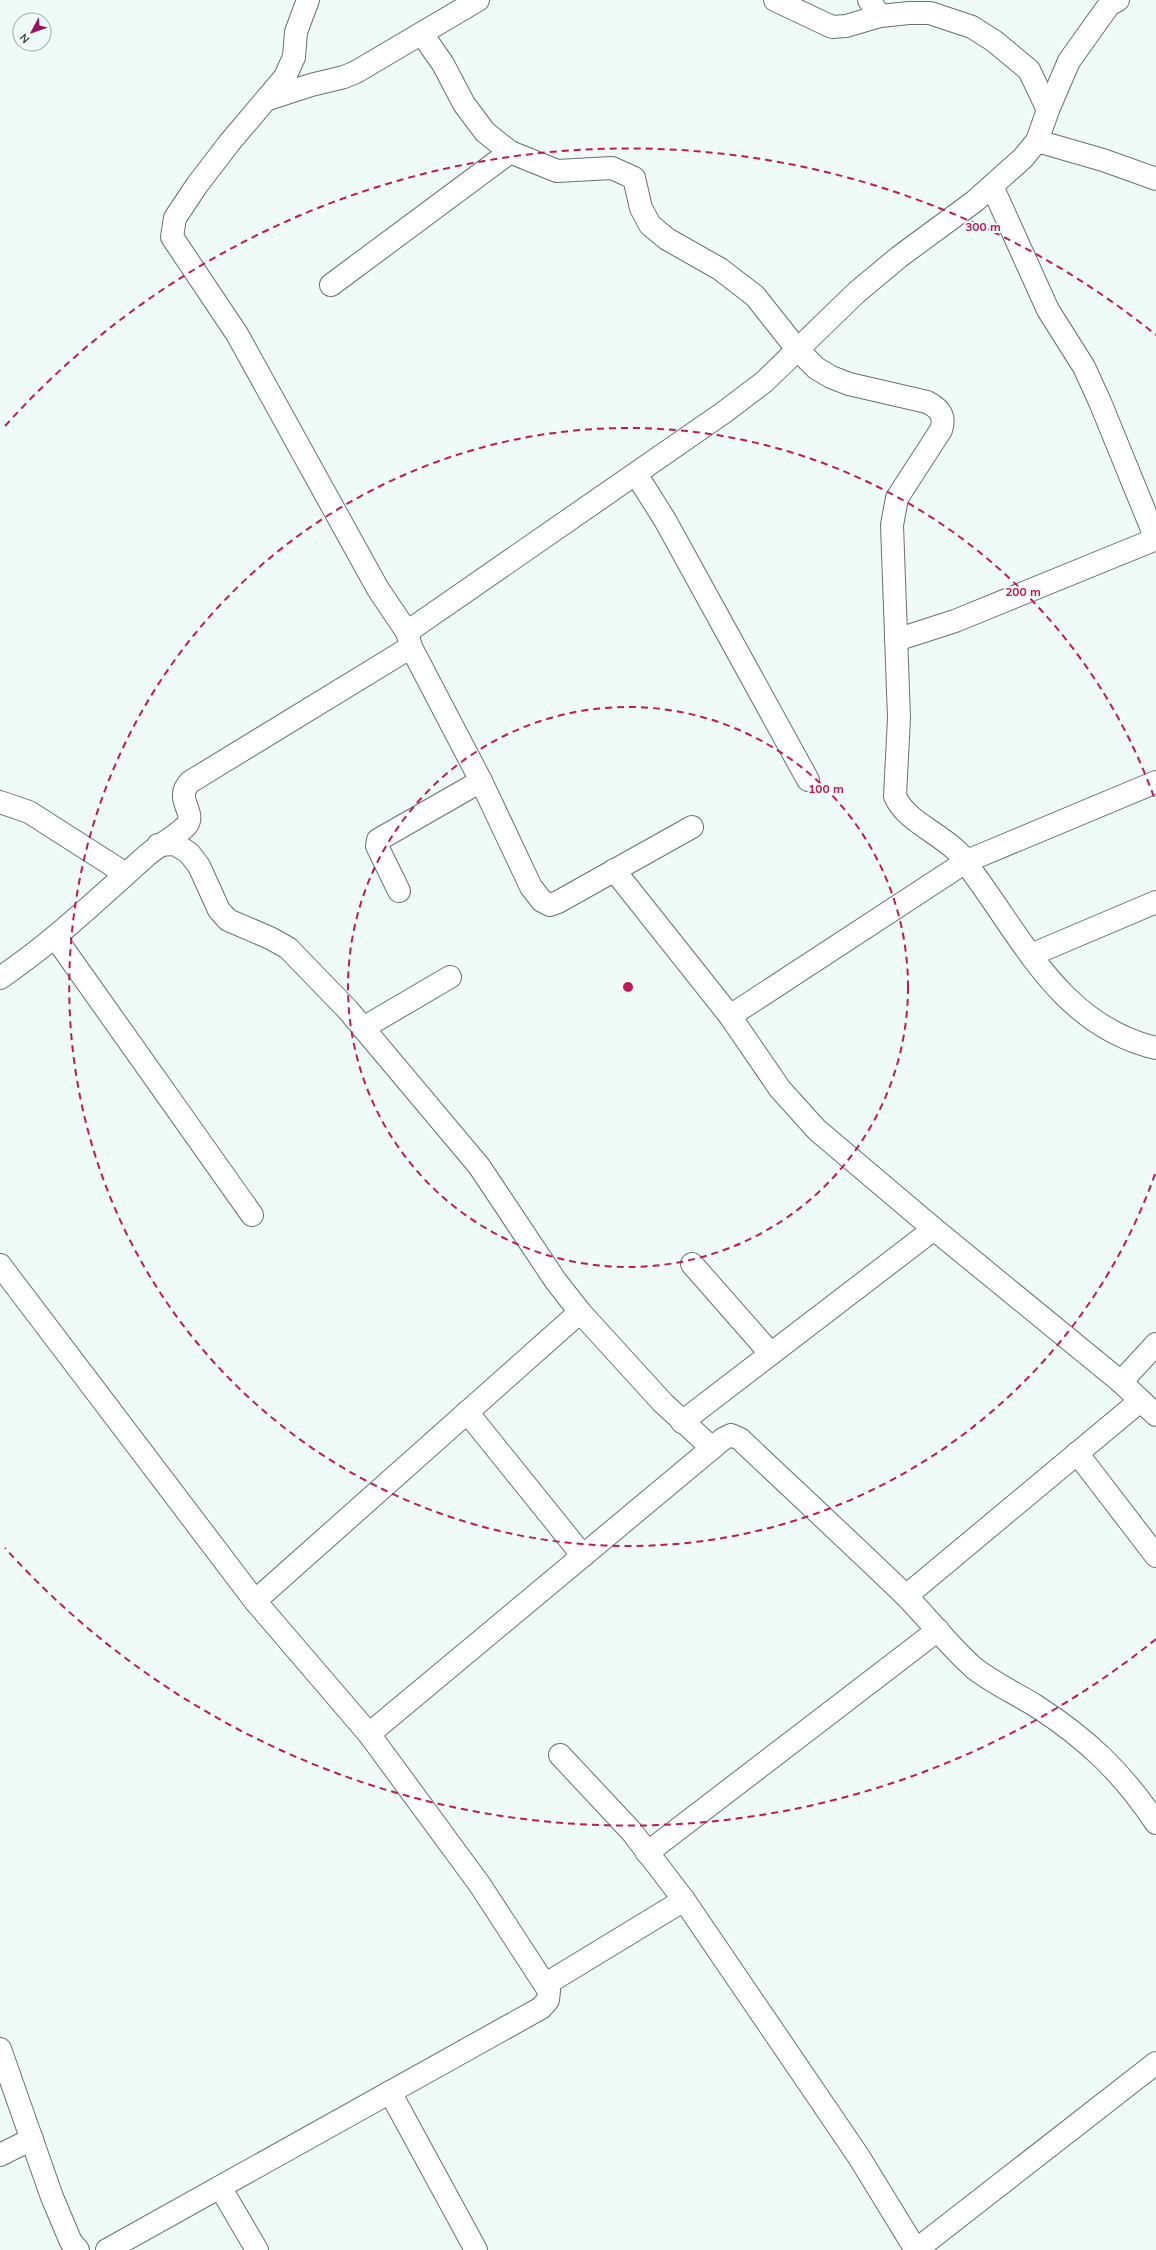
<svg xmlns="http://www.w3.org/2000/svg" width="1156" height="2250" viewBox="0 0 1156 2250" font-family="Mulish,sans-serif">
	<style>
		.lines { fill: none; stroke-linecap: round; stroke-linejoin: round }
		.minor-casing { stroke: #67726e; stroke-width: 24 }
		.minor { stroke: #fff; stroke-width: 22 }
		.ring { fill: none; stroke: #c2185b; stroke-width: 2; stroke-dasharray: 7 5 }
		.centre { fill: #c2185b; stroke: #eefbf6; stroke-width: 2 }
		.ring-label { font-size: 12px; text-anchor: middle; font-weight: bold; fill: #c2185b; stroke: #eefbf6; stroke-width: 4; stroke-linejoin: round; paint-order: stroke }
	</style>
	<rect width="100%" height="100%" fill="#eefbf6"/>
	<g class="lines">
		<g class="minor-casing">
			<g id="minor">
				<polyline points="308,0 296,32 294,57 285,77 230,142 197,185 175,218 172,237 237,334 378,589 407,632 411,647 481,781 531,887 542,901 550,905 558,902 692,827"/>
				<polyline points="775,0 832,27 846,26 880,16 909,13 930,13 972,27 994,41 1029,70 1048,110"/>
				<polyline points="869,0 880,16"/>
				<path d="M422,34L443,64L464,104L485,132L510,152L557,171L612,168L634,178L641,208L650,225L667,239L720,269L755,296L797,349L816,368L831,377L849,384L927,402C939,408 946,415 941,430L897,498L892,525L899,718L895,796C907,826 957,838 971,870C1024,941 1062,1026 1156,1048"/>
				<polyline points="268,99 311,85 344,77 356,72 478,0"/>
				<polyline points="1037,141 1103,160 1156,179"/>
				<polyline points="992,186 1048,310 1084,367 1100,402 1156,539"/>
				<polyline points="331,285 510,152"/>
				<polyline points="636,474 665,520 808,780"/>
				<polyline points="407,632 723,413 764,382 857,292 899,257 975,201 1023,158 1037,141 1048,110 1069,61 1109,5 1118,0"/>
				<polyline points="896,640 955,621 1156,539"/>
				<polyline points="0,802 29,812 126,874"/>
				<polyline points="158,845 175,844 189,853 199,866 219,910 228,920 270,938 288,948 348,1010 479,1166 555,1280 580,1312 663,1403 712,1448"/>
				<polyline points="614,870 730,1016 780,1089 817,1130 934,1229 1121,1382 1156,1415"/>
				<polyline points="399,891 377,846 378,840 481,781"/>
				<polyline points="55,937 252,1215"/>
				<polyline points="1031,955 1156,902"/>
				<path d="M0,978C52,943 98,899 145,857C157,846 174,838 186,826C198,813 173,799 190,782L411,647"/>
				<polyline points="730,1016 967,861 1156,782"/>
				<polyline points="363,1028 450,977"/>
				<polyline points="692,1264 771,1354"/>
				<polyline points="0,1265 255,1601 369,1734 480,1885 549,1991 548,2000 541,2008 107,2250"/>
				<polyline points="1121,1382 1156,1344"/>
				<polyline points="467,1412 583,1556"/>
				<polyline points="682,1422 934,1229"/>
				<polyline points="1077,1453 1156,1556"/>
				<polyline points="906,1596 1140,1401"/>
				<polyline points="255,1601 580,1312"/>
				<path d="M369,1734L723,1439L731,1435L740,1439C795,1491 851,1543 905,1595C929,1619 949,1646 974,1668C993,1683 1015,1693 1036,1706C1087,1739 1122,1772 1156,1823"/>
				<polyline points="560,1755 632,1832 684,1900 859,2157 916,2250 1156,2063"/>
				<polyline points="647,1853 938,1630"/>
				<polyline points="546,1984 684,1900"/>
				<polyline points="0,2049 52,2197 71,2242 78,2250"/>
				<polyline points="390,2092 476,2250"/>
				<polyline points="0,2155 32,2139"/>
				<polyline points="220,2187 257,2250"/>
			</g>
		</g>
		<use href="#minor" class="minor"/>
	</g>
	<g class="ring">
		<circle cx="628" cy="987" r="280"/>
		<path d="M1155 1174A559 559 0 1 1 1155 800"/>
		<path d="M1156 1639A839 839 0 0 1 5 1548M5 426A839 839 0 0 1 1156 335"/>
	</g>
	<circle cx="628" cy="987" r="6" class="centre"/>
	<g class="ring-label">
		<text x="983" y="231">300 m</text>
		<text x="1023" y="596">200 m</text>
		<text x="826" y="793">100 m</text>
	</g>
	<g transform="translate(32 32) rotate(229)"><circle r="19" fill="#eefbf6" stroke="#a5afab"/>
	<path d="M0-3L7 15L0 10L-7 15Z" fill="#9b1162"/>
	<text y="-6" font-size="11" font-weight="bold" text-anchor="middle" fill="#383d3b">N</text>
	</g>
</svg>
